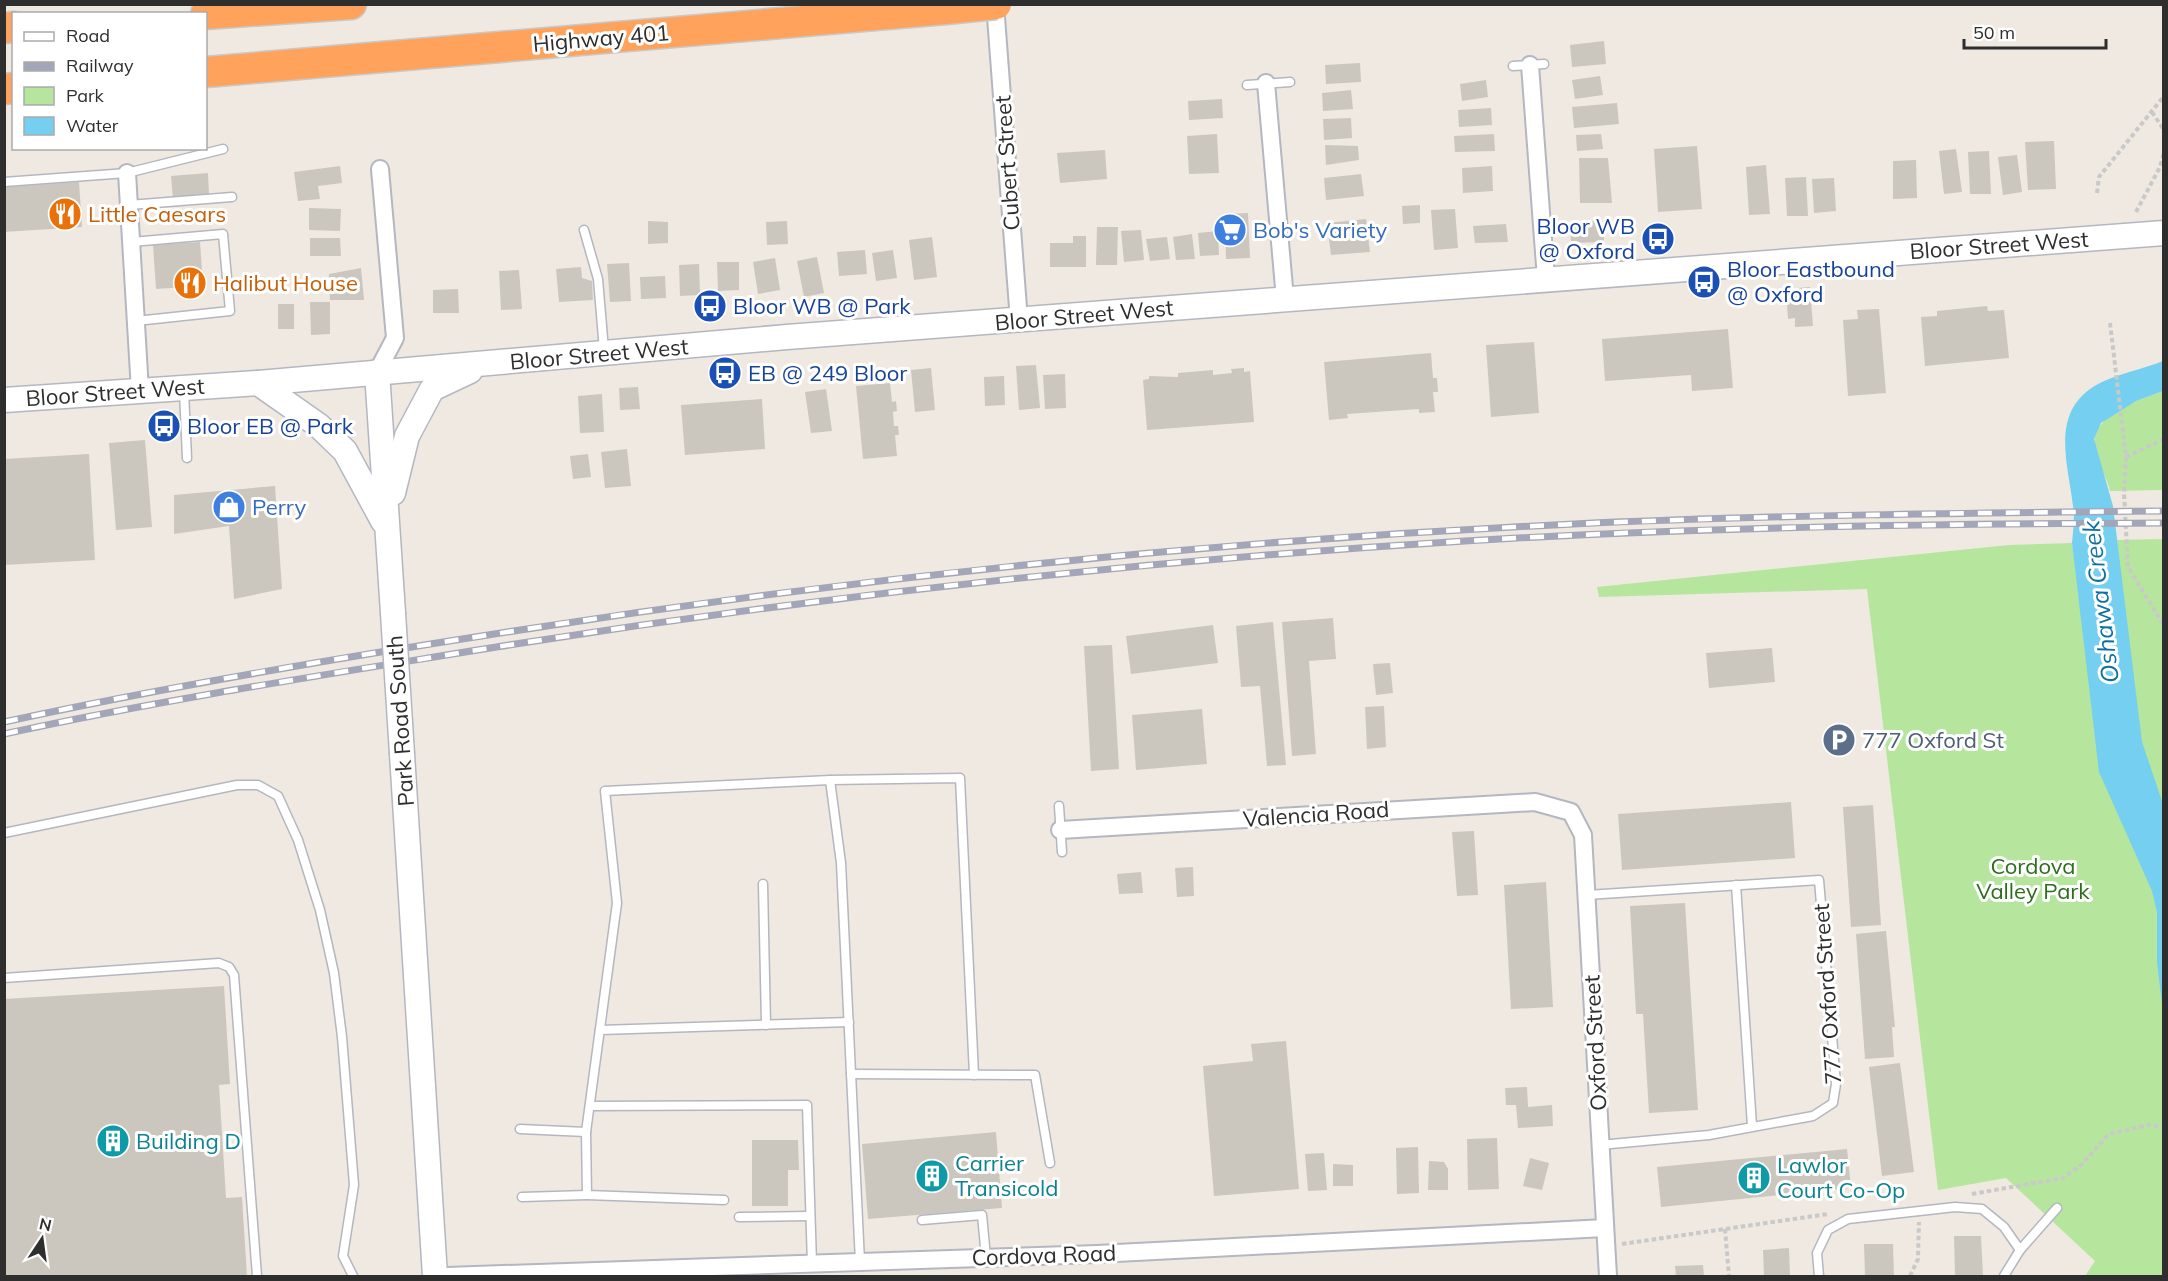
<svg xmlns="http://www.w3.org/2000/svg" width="2168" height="1281" viewBox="0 0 2168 1281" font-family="Mulish,sans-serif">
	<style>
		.green { fill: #b6e59e }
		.water { fill: #75cff0 }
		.building { fill: #cbc7bf }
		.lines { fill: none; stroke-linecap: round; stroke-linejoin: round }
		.lane-casing { stroke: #b4b7c1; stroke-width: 11 }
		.street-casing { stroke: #b4b7c1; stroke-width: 20 }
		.secondary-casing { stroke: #b4b7c1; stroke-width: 27 }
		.highway-casing { stroke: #c9c9c9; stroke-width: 33 }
		.path { stroke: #c9c9c9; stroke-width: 4; stroke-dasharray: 4.5 3; stroke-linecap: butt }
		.lane { stroke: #fff; stroke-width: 8 }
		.street { stroke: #fff; stroke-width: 16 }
		.secondary { stroke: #fff; stroke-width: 24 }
		.highway { stroke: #ffa35c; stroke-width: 30 }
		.rail-casing { stroke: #a3a6b8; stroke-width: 7 }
		.rail { stroke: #fff; stroke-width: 4.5; stroke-dasharray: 14; stroke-linecap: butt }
		.secondary-bridge-casing { stroke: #b4b7c1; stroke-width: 27; stroke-linecap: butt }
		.highway-bridge-casing { stroke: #c9c9c9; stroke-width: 33; stroke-linecap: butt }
		.secondary-bridge { stroke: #fff; stroke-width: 24 }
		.highway-bridge { stroke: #ffa35c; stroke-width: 30 }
		.labels { text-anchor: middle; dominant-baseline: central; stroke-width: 6; stroke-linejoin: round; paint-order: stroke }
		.street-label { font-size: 22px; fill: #2e2e2e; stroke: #fff }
		.food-label { font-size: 22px; fill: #c56008; stroke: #fff; text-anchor: start }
		.transit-label { font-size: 22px; fill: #164399; stroke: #fff; text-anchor: start }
		.shop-label { font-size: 22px; fill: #366cbe; stroke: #fff; text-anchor: start }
		.service-label { font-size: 22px; fill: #4e5e75; stroke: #fff; text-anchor: start }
		.park-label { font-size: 22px; fill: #2c6e1b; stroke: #fff }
		.culture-label { font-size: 22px; fill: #0d838f; stroke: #fff; text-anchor: start }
		.water-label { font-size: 24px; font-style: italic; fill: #0d6fa3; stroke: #fff }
	</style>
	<rect width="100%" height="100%" fill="#efe9e1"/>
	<g class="green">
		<path d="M2163,391V490L2110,491C2107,477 2098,465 2095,451C2088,415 2136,401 2163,391Z"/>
		<polygon points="2163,539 2163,1276 2085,1276 2095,1261 2006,1178 1938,1190 1867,589 1599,597 1597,587 2009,545 2072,543 2076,572 2120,572 2117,540"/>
	</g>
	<path class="water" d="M2163,361V391L2136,401L2101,423L2094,439L2113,506L2142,742L2163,804V1012L2157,962V912L2152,891L2099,772L2072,543C2073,531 2075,518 2073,506C2068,463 2049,411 2098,384C2117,374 2143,369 2163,361Z"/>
	<g class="building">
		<polygon points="1604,41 1606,64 1572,67 1570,45"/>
		<polygon points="1360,63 1361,82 1326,84 1325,65"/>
		<polygon points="1600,76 1603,95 1575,99 1572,80"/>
		<polygon points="1486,80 1488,97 1462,101 1460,84"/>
		<polygon points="1351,90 1353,109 1323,111 1322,93"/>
		<polygon points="1222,99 1223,118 1189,120 1188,101"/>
		<polygon points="1617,103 1619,124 1574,128 1572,107"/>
		<polygon points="1491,108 1492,125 1459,127 1458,110"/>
		<polygon points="1351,118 1352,138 1324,140 1323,119"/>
		<polygon points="1217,134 1219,173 1189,174 1187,136"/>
		<polygon points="1494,134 1495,151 1455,152 1454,136"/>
		<polygon points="1601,134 1603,149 1577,151 1576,135"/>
		<polygon points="2054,141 2056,189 2028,190 2025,142"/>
		<polygon points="1325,145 1358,146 1359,160 1326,165"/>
		<polygon points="1697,146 1702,209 1658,212 1654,149"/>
		<polygon points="1956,149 1962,192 1944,194 1939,151"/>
		<polygon points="1105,150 1107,179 1060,183 1057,153"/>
		<polygon points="1989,151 1991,194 1970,194 1968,152"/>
		<polygon points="2017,155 2022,192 2003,195 1998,157"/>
		<polygon points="1579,158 1608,158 1612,203 1580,203"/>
		<polygon points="1916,160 1917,198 1893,199 1893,161"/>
		<polygon points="1766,165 1770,214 1749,215 1746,167"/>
		<polygon points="340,166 342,183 318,186 320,199 298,201 294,172"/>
		<polygon points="1492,166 1493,191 1463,193 1462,168"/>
		<polygon points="208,173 209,195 173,199 171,176"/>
		<polygon points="1361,174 1364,196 1326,200 1324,178"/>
		<polygon points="1806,177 1808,216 1787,216 1785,178"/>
		<polygon points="1834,178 1836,211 1814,213 1812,179"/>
		<polygon points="79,182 82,227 4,232 4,187"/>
		<polygon points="1420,205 1420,223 1403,224 1402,206"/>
		<polygon points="309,208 341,209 340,231 309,230"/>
		<polygon points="1455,209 1458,248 1434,250 1431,210"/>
		<polygon points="1248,213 1250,258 1226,259 1225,214"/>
		<polygon points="1366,219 1370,252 1331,255 1327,223"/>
		<polygon points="648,221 668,222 668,243 648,244"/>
		<polygon points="787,221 788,244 767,245 766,222"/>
		<polygon points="1604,221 1604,242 1571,243 1570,222"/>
		<polygon points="1506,224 1508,242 1475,243 1473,226"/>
		<polygon points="1097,227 1118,227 1117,265 1096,265"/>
		<polygon points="1141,230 1144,260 1124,262 1121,231"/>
		<polygon points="1218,231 1219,255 1200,256 1198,233"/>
		<polygon points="1192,234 1195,259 1176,260 1173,237"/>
		<polygon points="1073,236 1086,236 1086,267 1050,267 1050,243 1073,243"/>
		<polygon points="932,237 937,277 914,280 909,240"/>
		<polygon points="1167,237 1170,259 1150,261 1146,239"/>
		<polygon points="310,238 340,238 341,256 310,256"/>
		<polygon points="200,242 203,286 156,289 153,245"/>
		<polygon points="865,250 867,274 839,276 837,252"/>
		<polygon points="893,250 897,278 876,281 872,253"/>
		<polygon points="817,257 824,293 804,297 797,261"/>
		<polygon points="775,258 780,290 758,294 753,262"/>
		<polygon points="717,262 739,262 739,290 718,291"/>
		<polygon points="629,263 631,301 610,302 607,264"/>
		<polygon points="699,264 700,295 680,296 679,265"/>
		<polygon points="581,267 582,278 592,281 593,300 559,302 556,269"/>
		<polygon points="361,268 364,300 330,300 329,274"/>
		<polygon points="519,270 522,309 501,310 499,271"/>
		<polygon points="665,276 666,298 641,299 640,277"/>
		<polygon points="1810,287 1813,326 1795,327 1795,318 1788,319 1786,289"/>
		<polygon points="458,289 459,313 433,313 433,290"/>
		<polygon points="310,302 330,302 330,334 311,335"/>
		<rect x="278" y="304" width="16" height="25"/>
		<polygon points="1987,306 1988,311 2004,310 2009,358 1925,366 1921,317 1937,316 1937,311"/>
		<polygon points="1879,309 1886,393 1848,396 1843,320 1858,319 1857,310"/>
		<polygon points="1728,329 1733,388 1692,391 1691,375 1605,381 1602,339"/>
		<polygon points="1534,342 1539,413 1491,417 1486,345"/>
		<polygon points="1431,353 1433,378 1437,378 1438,392 1433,392 1435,412 1419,413 1419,409 1347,414 1348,418 1329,420 1324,362"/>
		<polygon points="1036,365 1040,408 1019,410 1016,366"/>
		<polygon points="931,368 935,410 915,412 911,370"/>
		<polygon points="1244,368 1244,372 1250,371 1254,422 1147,430 1143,380 1149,379 1149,376 1178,377 1178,373 1213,370 1213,375 1232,373 1231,369"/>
		<polygon points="1065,374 1066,408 1045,409 1043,375"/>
		<polygon points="1004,376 1005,405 985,406 984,377"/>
		<polygon points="890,383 892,402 896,401 897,411 893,412 894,426 898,426 899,435 895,435 897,456 863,459 856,386"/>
		<polygon points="638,387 640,409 620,410 619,388"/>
		<polygon points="826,389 832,431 811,433 805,392"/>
		<polygon points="602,394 604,432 580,433 578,396"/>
		<polygon points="762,399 765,449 685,455 681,405"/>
		<polygon points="145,440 152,527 116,530 109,443"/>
		<polygon points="627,449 631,486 605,488 601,452"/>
		<polygon points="89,454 95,560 4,565 4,459"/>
		<polygon points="588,454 591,477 573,479 570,456"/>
		<polygon points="275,486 282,589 234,599 229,526 174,534 174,495"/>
		<polygon points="1333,618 1336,659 1309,661 1316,754 1292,756 1282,622"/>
		<polygon points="1273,622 1286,765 1267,766 1260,686 1241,687 1236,626"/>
		<polygon points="1213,625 1218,663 1131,674 1126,636"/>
		<polygon points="1112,645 1119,769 1091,771 1084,646"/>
		<polygon points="1772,648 1775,682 1709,688 1706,653"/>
		<polygon points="1390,663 1393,693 1376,695 1373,664"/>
		<polygon points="1384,706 1386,747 1367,749 1365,707"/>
		<polygon points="1202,709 1207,764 1136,770 1132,715"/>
		<polygon points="1791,802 1795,858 1622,870 1618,814"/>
		<polygon points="1873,805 1881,925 1851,927 1843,807"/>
		<polygon points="1474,831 1478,895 1457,896 1452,832"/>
		<polygon points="1193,867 1194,896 1177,897 1175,868"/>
		<polygon points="1141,872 1143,893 1119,894 1117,874"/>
		<polygon points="1546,882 1553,1007 1511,1009 1504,885"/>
		<polygon points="1685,903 1698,1110 1649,1113 1643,1014 1636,1014 1630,906"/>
		<polygon points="1886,931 1895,1027 1892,1027 1894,1057 1865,1059 1856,934"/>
		<polygon points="224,986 230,1084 219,1085 226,1198 242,1197 247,1276 4,1276 4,999"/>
		<polygon points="1286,1041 1299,1189 1214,1196 1203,1066 1253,1061 1251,1044"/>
		<polygon points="1900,1063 1914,1172 1882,1176 1869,1067"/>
		<polygon points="1527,1087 1528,1107 1552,1105 1553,1126 1518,1128 1516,1105 1506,1105 1505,1088"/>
		<polygon points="996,1132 1002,1208 868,1219 862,1144"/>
		<polygon points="1497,1138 1499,1189 1468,1190 1467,1139"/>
		<polygon points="752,1140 798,1140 799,1170 788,1170 788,1206 752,1206"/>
		<polygon points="1418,1147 1419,1193 1397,1194 1396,1148"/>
		<polygon points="1847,1149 1851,1188 1661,1207 1657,1167"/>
		<polygon points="1324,1153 1327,1190 1308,1191 1305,1154"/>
		<polygon points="1530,1158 1549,1163 1542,1190 1523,1186"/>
		<polygon points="1429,1161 1444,1162 1448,1169 1448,1190 1428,1190"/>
		<polygon points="1333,1164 1353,1165 1353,1186 1333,1186"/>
		<polygon points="1954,1236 1981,1236 1983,1276 1955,1276"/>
		<polygon points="1864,1244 1893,1244 1894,1276 1865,1276"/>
		<polygon points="1789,1248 1790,1276 1764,1276 1763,1250"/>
		<polygon points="1703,1265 1704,1276 1676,1276 1675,1266"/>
	</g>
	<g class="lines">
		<g class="lane-casing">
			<g id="lane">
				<polyline points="1513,66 1544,64"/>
				<polyline points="1247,85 1290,82"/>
				<polyline points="4,182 127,173 223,149"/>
				<polyline points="129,205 232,197"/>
				<polyline points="584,230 598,279 604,350"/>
				<polyline points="132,242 223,234 230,311 136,321"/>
				<polyline points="184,391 187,458"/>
				<polyline points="830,780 960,778 974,1075"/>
				<polyline points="1059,806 1062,852"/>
				<polyline points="4,833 237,785 258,785 278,796 298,840 320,910 334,973 342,1037 354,1185 343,1256 353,1276"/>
				<polyline points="763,884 766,1025"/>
				<polyline points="1736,885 1752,1126"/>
				<polyline points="1587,895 1819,880 1836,1084 1833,1103 1813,1116 1709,1135 1600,1145"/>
				<polyline points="4,978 219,963 229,967 234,975 257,1276"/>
				<polyline points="600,1030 849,1022"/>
				<polyline points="851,1074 1035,1075 1050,1163"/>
				<polyline points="590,1106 807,1105 812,1264"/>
				<polyline points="520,1129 586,1132"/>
				<polyline points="522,1197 587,1195"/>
				<polyline points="724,1200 587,1195 586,1132 617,903 605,791 830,780 841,863 860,1262"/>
				<polyline points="739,1217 810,1216"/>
				<polyline points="922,1220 982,1215 986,1257"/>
				<polyline points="1819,1276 1817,1253 1828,1230 1848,1219 1955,1207 1982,1209 2004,1227 2020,1250 2057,1208"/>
				<polyline points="2004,1276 2020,1250"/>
			</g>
		</g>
		<g class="street-casing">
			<g id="street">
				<polyline points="995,4 1019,321"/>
				<polyline points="1530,65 1546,279"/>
				<polyline points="1266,83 1285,299"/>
				<polyline points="127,173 140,391"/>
				<polyline points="377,372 395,338 380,169"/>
				<polyline points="1060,830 1535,802 1571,812 1583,835 1608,1276"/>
				<polyline points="447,1276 1097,1254 1605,1228"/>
			</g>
		</g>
		<g class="secondary-casing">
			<g id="secondary">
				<polyline points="377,372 393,613"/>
				<polyline points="258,383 318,425 345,451 383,521"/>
				<polyline points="4,400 258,383 787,337 2164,233"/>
				<polyline points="393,493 407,436 432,389 470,371"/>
				<polyline points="402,754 435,1276"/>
			</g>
		</g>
		<g class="highway-casing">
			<g id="highway">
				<polyline points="206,14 351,4"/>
				<polyline points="4,28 14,27"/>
				<polyline points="206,72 946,9"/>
				<polyline points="4,89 14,88"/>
			</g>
		</g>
		<g class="path">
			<polyline points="2152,112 2164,130"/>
			<polyline points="2097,193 2099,177 2164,96"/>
			<polyline points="2136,212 2160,167 2164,152"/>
			<polyline points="2110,323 2126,457 2124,493 2128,567 2164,626"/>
			<polyline points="2126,457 2164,439"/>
			<polyline points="1972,1194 2063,1178 2081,1165 2109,1134 2148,1125 2164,1127"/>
			<polyline points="1725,1229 1729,1276"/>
			<polyline points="1622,1244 1828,1214"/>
			<polyline points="1910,1276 1918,1259 1919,1222"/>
		</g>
		<use href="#lane" class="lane"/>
		<use href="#street" class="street"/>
		<use href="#secondary" class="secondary"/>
		<use href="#highway" class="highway"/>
		<g class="rail-casing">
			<g id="rail">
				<path d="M4,722C165,687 326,660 488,635C848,578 1210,541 1574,524C1770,515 1967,513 2164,511"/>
				<path d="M4,734C147,703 291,680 434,657C776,601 1119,562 1465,541C1697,527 1931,524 2164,523"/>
			</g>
		</g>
		<use href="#rail" class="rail"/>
		<g class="secondary-bridge-casing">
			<polyline id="secondary-bridge" points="393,613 402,754"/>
		</g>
		<g class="highway-bridge-casing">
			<polyline id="highway-bridge" points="946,9 996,4"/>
		</g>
		<use href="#secondary-bridge" class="secondary-bridge"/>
		<use href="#highway-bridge" class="highway-bridge"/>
	</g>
	<defs>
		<g id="restaurant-disc" transform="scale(1.725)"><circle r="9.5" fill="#e8710a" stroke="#fff"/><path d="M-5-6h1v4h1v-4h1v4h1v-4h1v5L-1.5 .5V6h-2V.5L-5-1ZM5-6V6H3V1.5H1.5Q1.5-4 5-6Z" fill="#fff"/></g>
		<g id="supermarket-disc" transform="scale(1.725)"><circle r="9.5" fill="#3f7fe0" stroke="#fff"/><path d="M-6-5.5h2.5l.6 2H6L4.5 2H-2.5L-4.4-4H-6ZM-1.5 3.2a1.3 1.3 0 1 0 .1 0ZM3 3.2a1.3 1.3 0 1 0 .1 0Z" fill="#fff"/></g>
		<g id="bus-disc" transform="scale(1.725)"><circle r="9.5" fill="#1a4fb4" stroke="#fff"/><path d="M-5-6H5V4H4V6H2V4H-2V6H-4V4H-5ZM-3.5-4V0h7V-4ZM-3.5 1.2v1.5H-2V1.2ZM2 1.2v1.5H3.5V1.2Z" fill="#fff"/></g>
		<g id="shop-disc" transform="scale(1.725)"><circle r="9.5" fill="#3f7fe0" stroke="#fff"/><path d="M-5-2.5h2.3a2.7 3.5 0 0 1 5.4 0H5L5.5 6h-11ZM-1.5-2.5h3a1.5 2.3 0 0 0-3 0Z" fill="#fff"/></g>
		<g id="parking-disc" transform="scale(1.725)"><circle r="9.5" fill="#5c6f8a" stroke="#fff"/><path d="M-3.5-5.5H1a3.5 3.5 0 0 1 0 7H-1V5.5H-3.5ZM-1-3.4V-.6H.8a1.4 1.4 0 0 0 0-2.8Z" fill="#fff"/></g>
		<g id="building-disc" transform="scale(1.725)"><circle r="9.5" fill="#0f9aa8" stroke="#fff"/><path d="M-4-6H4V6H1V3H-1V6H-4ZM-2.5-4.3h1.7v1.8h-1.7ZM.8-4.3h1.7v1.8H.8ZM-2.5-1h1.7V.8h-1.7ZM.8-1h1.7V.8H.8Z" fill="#fff"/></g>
	</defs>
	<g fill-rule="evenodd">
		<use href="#restaurant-disc" x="65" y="214"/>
		<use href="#supermarket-disc" x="1230" y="230"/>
		<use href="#bus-disc" x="1658" y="239"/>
		<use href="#bus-disc" x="1704" y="282"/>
		<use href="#restaurant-disc" x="190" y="283"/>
		<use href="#bus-disc" x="710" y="306"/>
		<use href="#bus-disc" x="725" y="373"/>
		<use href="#bus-disc" x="164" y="426"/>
		<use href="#shop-disc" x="229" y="507"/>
		<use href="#parking-disc" x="1839" y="740"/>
		<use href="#building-disc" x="113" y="1141"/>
		<use href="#building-disc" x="932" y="1176"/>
		<use href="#building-disc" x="1754" y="1178"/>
	</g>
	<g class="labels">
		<g class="street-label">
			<text transform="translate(601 38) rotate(-5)">Highway 401</text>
			<text transform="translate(1007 163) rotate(-94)">Cubert Street</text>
			<text transform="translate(1999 245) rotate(-4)">Bloor Street West</text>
			<text transform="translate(1084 315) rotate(-5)">Bloor Street West</text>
			<text transform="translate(599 354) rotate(-5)">Bloor Street West</text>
			<text transform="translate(115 392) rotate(-4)">Bloor Street West</text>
			<text transform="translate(400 721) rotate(-94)">Park Road South</text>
			<text transform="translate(1316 814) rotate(-4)">Valencia Road</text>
			<text transform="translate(1827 994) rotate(-94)">777 Oxford Street</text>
			<text transform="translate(1595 1043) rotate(-93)">Oxford Street</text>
			<text transform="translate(1044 1255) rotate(-2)">Cordova Road</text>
		</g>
		<g class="food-label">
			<text x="88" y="214">Little Caesars</text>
			<text x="213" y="283">Halibut House</text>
		</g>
		<g class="transit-label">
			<text x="1635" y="226" text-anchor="end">Bloor WB<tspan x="1635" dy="25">@ Oxford</tspan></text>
			<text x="1727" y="269">Bloor Eastbound<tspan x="1727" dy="25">@ Oxford</tspan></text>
			<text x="733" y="306">Bloor WB @ Park</text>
			<text x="748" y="373">EB @ 249 Bloor</text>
			<text x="187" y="426">Bloor EB @ Park</text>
		</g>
		<g class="shop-label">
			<text x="1253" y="230">Bob's Variety</text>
			<text x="252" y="507">Perry</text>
		</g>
		<g class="service-label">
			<text x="1862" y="740">777 Oxford St</text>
		</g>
		<g class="park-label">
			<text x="2033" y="866">Cordova<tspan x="2033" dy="25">Valley Park</tspan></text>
		</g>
		<g class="culture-label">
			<text x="136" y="1141">Building D</text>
			<text x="955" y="1163">Carrier<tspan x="955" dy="25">Transicold</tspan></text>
			<text x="1777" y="1165">Lawlor<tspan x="1777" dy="25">Court Co-Op</tspan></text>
		</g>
		<g class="water-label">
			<text transform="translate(2100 602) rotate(-97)">Oshawa Creek</text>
		</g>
	</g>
	<rect width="2168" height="1281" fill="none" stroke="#2e2e2e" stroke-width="12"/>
	<rect x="12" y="12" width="195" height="138" fill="#ffffff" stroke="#ababab" stroke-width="1.5"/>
	<rect x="24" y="32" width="30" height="9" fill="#ffffff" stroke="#ababab" stroke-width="1.5"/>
	<text x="66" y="42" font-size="18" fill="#2e2e2e">Road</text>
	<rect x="24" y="62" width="30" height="9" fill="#a3a6b8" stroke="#ababab" stroke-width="1.5"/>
	<text x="66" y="72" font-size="18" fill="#2e2e2e">Railway</text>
	<rect x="24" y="87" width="30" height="18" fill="#b6e59e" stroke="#ababab" stroke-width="1.5"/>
	<text x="66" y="102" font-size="18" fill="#2e2e2e">Park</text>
	<rect x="24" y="117" width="30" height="18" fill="#75cff0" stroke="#ababab" stroke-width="1.5"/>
	<text x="66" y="132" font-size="18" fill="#2e2e2e">Water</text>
	<g transform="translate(42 1239) rotate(13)" stroke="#ffffff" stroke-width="4.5" paint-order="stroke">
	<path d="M0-4.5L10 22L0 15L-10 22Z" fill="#2e2e2e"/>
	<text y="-9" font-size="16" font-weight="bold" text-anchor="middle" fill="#2e2e2e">N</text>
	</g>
	<path d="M1964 39v9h142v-9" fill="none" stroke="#2e2e2e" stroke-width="3"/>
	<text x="1973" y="39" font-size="18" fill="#2e2e2e" stroke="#ffffff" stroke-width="4.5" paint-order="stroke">50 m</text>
</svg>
